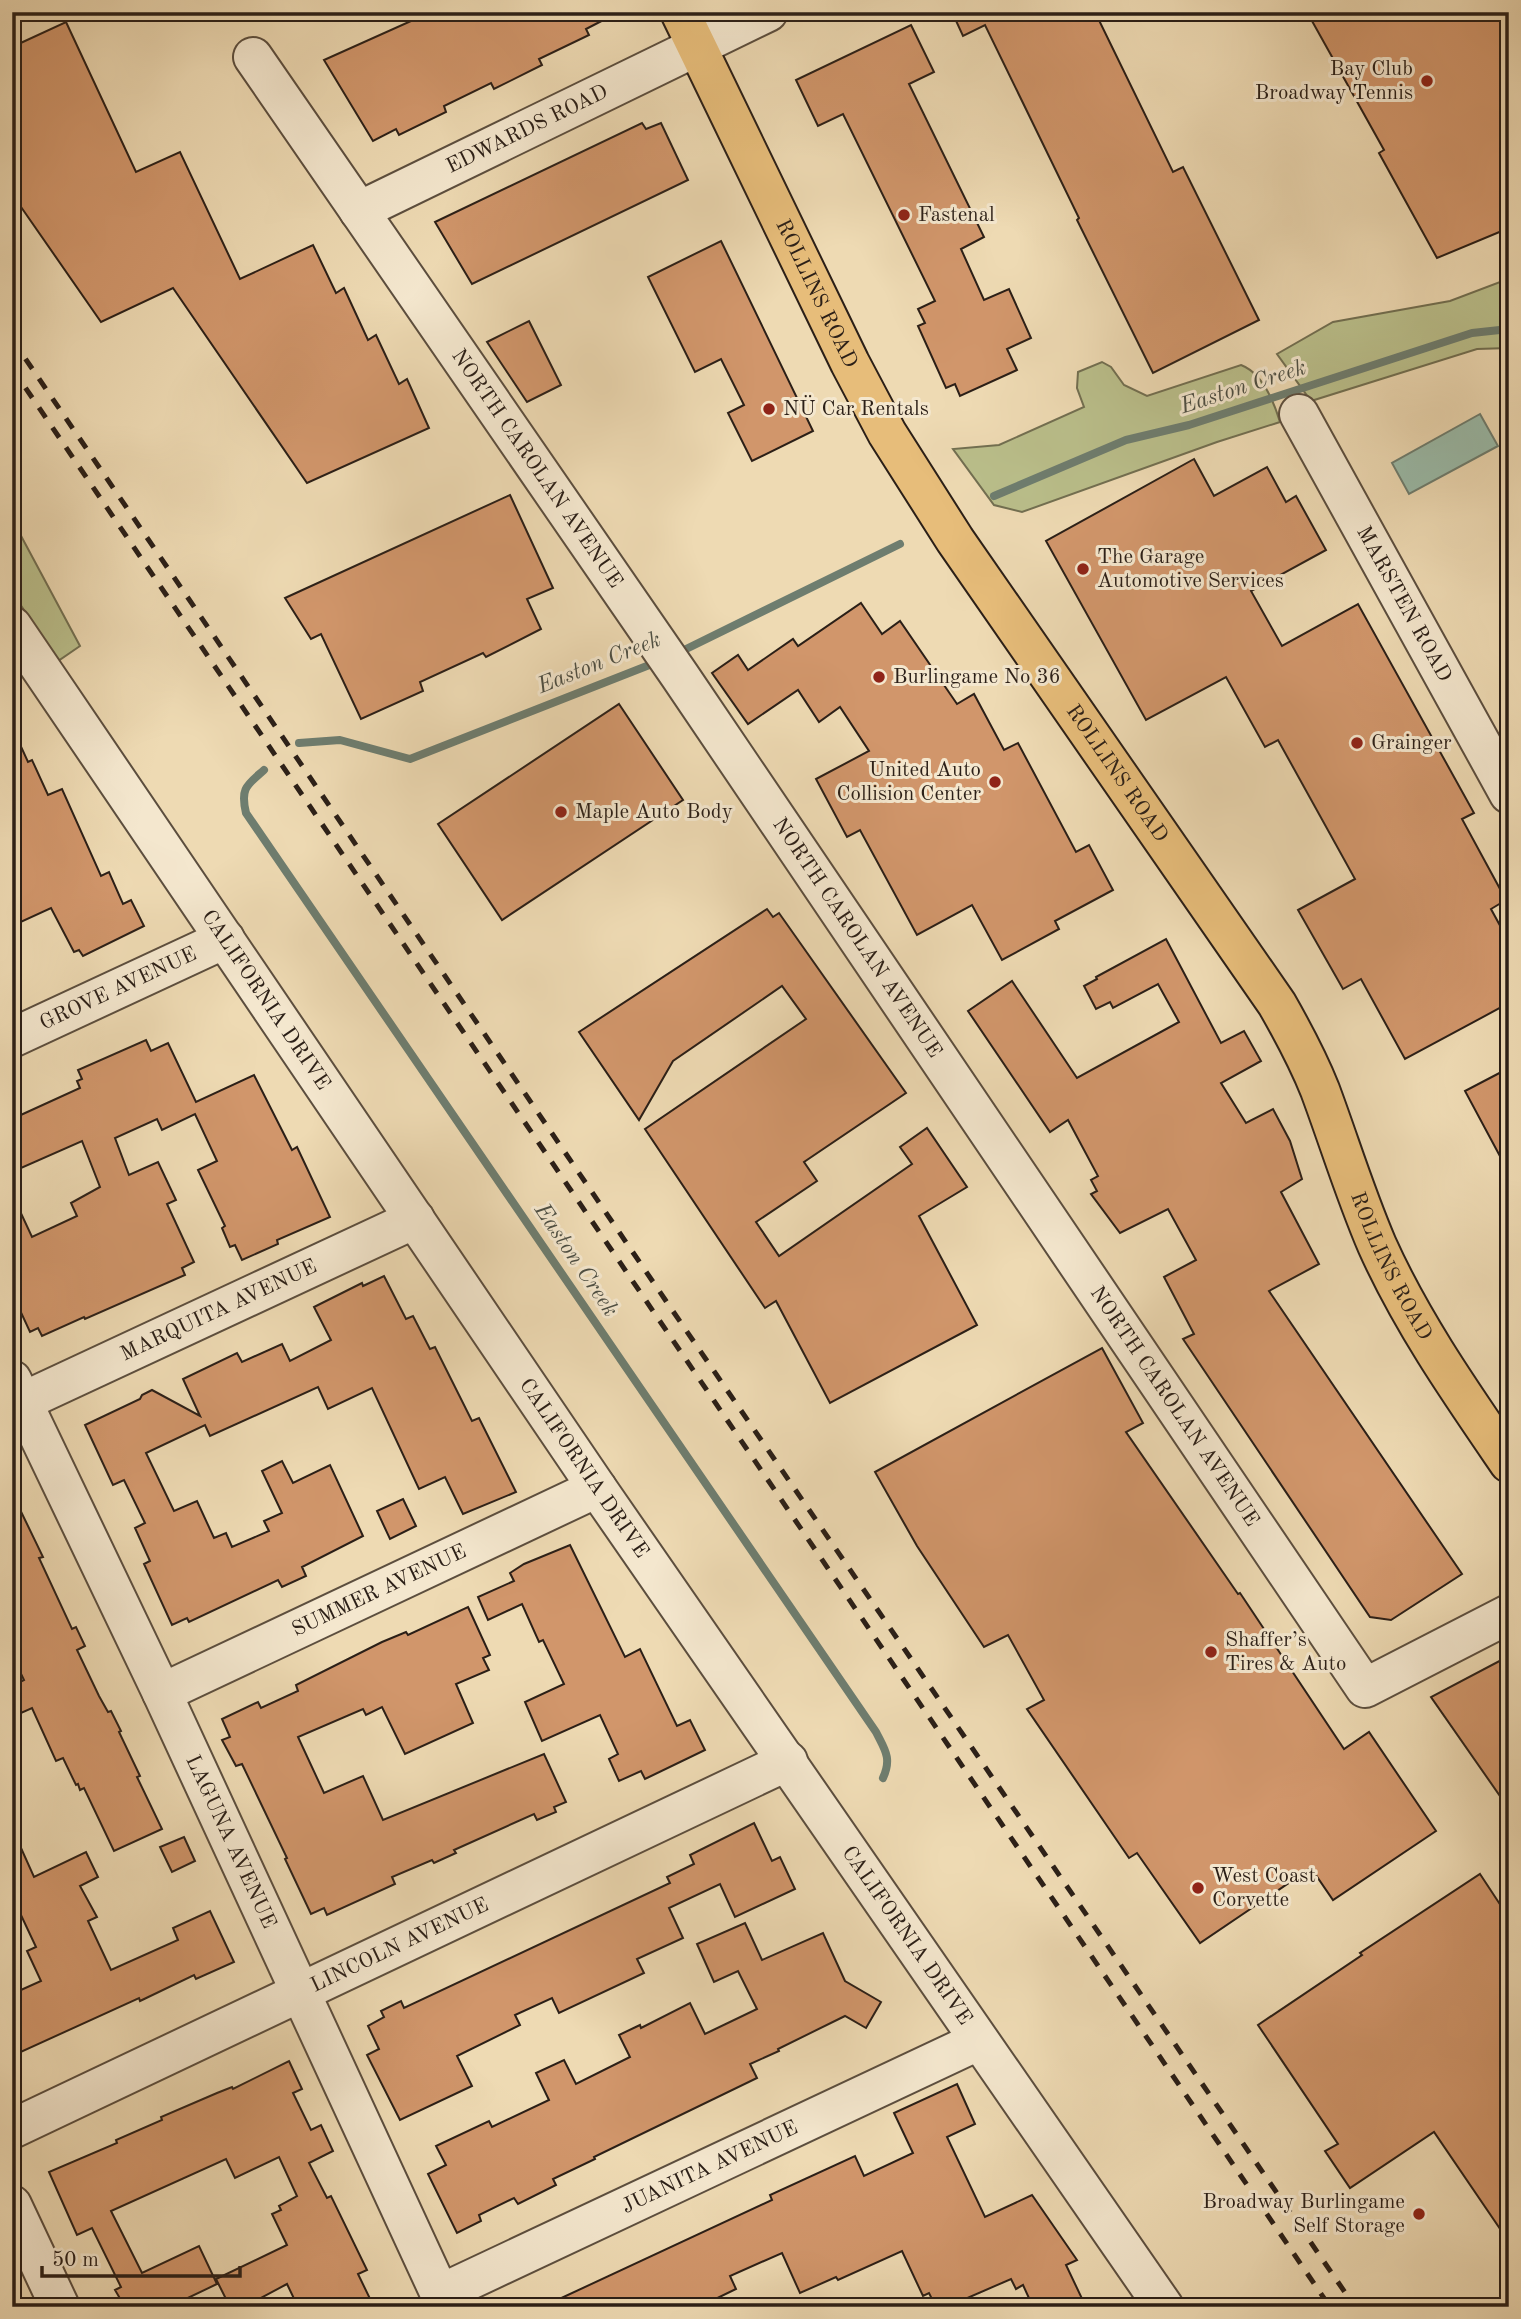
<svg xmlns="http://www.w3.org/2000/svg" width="1521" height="2319" viewBox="0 0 1521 2319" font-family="'Old Standard TT',serif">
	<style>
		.green { fill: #babf8b; stroke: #726f51; stroke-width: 2 }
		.water { fill: #9abba9; stroke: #6e7d6f; stroke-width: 2 }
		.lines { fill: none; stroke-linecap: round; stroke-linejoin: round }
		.stream { stroke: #6e7d6f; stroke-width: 8 }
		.building { fill: #d1966b; stroke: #2b1f17; stroke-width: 2 }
		.minor-casing { stroke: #5c4e3e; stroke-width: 42 }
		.major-casing { stroke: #2b1f17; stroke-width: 42 }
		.minor { stroke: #f4e7ce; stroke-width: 38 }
		.major { stroke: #e7bd7a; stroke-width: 38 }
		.rail { stroke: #2b1f17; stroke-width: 5; stroke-dasharray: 12 12; stroke-linecap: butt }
		.poi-dot { fill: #8f2418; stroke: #f4e7ce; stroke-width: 2.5 }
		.labels { text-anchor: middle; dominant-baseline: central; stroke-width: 6; stroke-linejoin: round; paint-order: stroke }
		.poi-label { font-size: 21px; fill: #2b1f17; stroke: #f4e7ce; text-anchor: start }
		.street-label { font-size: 21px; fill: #2b1f17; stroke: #f4e7ce }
		.water-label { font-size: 23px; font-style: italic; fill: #4c4e43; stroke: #f4e7ce }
	</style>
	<rect width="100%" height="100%" fill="#eedab3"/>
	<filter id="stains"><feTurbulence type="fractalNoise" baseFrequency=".00286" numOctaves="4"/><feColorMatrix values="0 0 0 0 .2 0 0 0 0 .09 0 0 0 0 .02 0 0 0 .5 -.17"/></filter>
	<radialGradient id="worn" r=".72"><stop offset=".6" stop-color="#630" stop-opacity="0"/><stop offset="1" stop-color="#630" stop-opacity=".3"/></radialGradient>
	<g class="green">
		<polygon points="1500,282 1509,283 1509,348 1477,349 1311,401 1277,354 1333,322 1450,301"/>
		<path d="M1102,362L1111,367L1124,385L1147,396L1241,365C1262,373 1274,402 1280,422L1217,442L1022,512L994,505L953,449L999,445L1084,407L1077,388L1078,372Z"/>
		<polygon points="12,519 80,646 58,661 12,592"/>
	</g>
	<polygon class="water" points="1480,414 1498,446 1409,494 1392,463"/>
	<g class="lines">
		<g class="stream">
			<polyline points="994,496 1126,440 1189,425 1472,333 1509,329"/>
			<polyline points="678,653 900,544"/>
			<polyline points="299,743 340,740 410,759 657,662"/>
			<path d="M264,770C247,785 240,788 246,813L876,1732C885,1750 892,1758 883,1778"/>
		</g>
	</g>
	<g class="building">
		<polygon points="431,12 619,12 586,29 589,35 539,59 542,65 494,89 491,83 444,106 446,112 399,135 396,129 373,141 324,60"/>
		<polygon points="952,12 1095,12 1173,172 1183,167 1259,320 1153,373 1077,220 1079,218 985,25 963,36"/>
		<polygon points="1307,12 1509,12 1509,228 1437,258 1379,153 1384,150"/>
		<polygon points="66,22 136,172 180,152 240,279 313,245 336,293 344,288 368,340 376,335 399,384 407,379 429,428 307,483 173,288 101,322 12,194 12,47"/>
		<polygon points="911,25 934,72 909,84 984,237 961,249 984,300 1009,289 1031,338 1007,349 1017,370 960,396 955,384 946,388 918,326 925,323 918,309 935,301 843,114 818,126 796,80"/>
		<polygon points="642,123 646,129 661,123 688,180 472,284 435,222"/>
		<polygon points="721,241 813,431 752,461 728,413 744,405 721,359 695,372 648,277"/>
		<polygon points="529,321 561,385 527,402 487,342"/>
		<polygon points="1194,459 1214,496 1267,467 1286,502 1296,496 1326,550 1251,591 1282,646 1358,604 1474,813 1462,819 1506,900 1491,909 1509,942 1509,1003 1405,1059 1361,979 1343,989 1298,910 1355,879 1278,740 1265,747 1226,677 1146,720 1046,541"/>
		<polygon points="510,495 553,588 527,599 541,629 486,657 483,653 420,682 423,691 361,719 321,634 311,639 285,598"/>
		<polygon points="861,603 882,634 900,621 957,704 974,694 1004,750 1018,743 1076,852 1089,845 1113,890 1055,921 1059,929 1002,960 972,905 917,935 860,830 847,837 816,779 869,751 840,707 819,722 798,690 748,724 712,673 738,655 748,670 793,639 798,646"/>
		<polygon points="619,704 683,800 502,920 438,824"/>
		<polygon points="12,727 28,762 32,760 48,795 62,789 101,876 109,872 123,904 131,900 144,926 83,956 79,950 74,952 51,908 12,926"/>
		<polygon points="767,909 773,917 779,913 906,1093 804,1162 817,1181 756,1222 779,1256 912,1164 900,1147 927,1128 967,1187 919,1216 977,1325 830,1403 776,1301 765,1308 645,1129 806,1019 782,986 673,1061 639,1120 579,1032"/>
		<polygon points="1166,939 1221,1043 1244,1031 1261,1061 1221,1083 1246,1123 1273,1109 1290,1141 1302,1179 1281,1192 1319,1264 1269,1291 1462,1574 1391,1620 1370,1617 1183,1339 1194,1334 1164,1277 1196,1260 1168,1209 1120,1233 1091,1194 1097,1191 1091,1180 1098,1176 1068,1120 1050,1132 968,1011 1012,981 1077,1078 1179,1022 1158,984 1113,1008 1110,1002 1096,1009 1084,986 1097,979 1096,977"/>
		<polygon points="146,1040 151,1051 168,1043 196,1102 254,1075 292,1150 297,1147 330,1217 277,1240 278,1244 242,1260 235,1245 230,1247 222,1228 225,1226 198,1170 217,1161 195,1114 162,1130 157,1119 115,1138 129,1175 158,1162 176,1200 167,1204 194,1262 182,1268 185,1275 85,1319 84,1317 42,1336 38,1328 30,1332 12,1293 12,1194 32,1237 77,1216 71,1203 100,1187 82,1141 12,1172 12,1119 80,1088 77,1081 82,1079 78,1070"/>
		<polygon points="1509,1068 1509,1173 1465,1091"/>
		<polygon points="384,1276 406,1319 413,1316 430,1349 435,1347 472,1421 479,1418 516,1492 463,1514 445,1477 419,1489 372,1388 328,1409 318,1387 210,1436 205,1425 146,1453 174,1511 197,1501 214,1538 226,1533 232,1547 269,1531 264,1521 282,1513 262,1471 282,1461 293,1483 330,1465 363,1536 302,1567 306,1576 282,1587 278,1580 189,1622 187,1618 172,1625 144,1564 150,1561 135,1528 145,1523 124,1480 113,1485 85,1425 140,1399 142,1395 152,1390 200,1416 183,1379 237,1353 242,1362 282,1344 290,1361 331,1340 314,1307 362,1283 363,1286"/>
		<polygon points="1102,1348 1143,1423 1126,1432 1238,1594 1240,1593 1344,1749 1369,1732 1436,1831 1333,1900 1311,1868 1200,1943 1137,1853 1129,1858 1027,1709 1044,1700 1008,1635 984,1647 917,1546 875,1472"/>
		<polygon points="12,1493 43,1557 39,1558 72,1629 76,1627 85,1646 77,1650 99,1696 108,1712 111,1711 121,1731 119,1732 140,1776 137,1777 162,1829 114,1851 84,1788 80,1790 78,1784 76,1785 63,1758 56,1761 32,1708 12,1717 12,1686 24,1680 12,1655"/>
		<polygon points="403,1499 416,1526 390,1539 377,1511"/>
		<polygon points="570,1545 625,1657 640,1649 677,1726 690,1720 705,1750 645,1779 641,1771 619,1781 609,1759 618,1754 600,1715 542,1741 525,1702 564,1684 543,1640 539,1642 522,1604 488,1620 478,1597 514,1581 510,1573 524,1564"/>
		<polygon points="468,1607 490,1655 483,1658 489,1670 456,1684 473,1723 405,1754 382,1707 366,1715 363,1709 298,1737 324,1793 363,1776 383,1820 544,1754 566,1802 554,1807 556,1812 537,1820 534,1814 454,1850 456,1853 434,1863 432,1860 392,1877 395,1884 327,1915 324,1908 311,1914 285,1859 287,1858 242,1764 236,1766 222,1740 230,1737 222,1719 258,1702 261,1708 298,1691 296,1685 382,1642 406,1632 408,1635"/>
		<polygon points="1509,1656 1509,1809 1431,1697"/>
		<polygon points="754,1823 772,1861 780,1857 795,1889 735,1917 720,1884 669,1908 683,1938 637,1959 644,1973 559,2013 552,1998 515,2015 520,2025 457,2056 472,2086 400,2120 367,2055 379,2049 368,2026 384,2017 381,2011 401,2001 404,2008 670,1883 667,1877 694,1864 690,1855"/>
		<polygon points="12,1828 34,1877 86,1852 98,1877 80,1886 97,1917 88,1921 111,1970 178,1940 173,1928 210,1911 234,1962 196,1979 194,1975 140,2001 139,1998 12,2056 12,1994 41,1981 27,1951 36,1947 12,1896"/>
		<polygon points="184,1837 195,1861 172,1872 160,1847"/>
		<polygon points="1480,1874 1509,1918 1509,2242 1434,2132 1350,2188 1325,2151 1338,2144 1258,2025 1362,1955 1360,1953"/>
		<polygon points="745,1923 762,1960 823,1933 845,1981 881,2002 866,2028 845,2016 778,2049 779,2051 750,2064 757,2078 594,2157 595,2159 553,2179 556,2185 518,2204 514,2198 479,2215 481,2221 457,2233 428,2174 446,2165 436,2146 489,2121 492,2127 549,2100 536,2073 564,2060 576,2084 630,2057 619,2035 640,2025 641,2028 690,2003 705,2034 757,2009 738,1971 714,1982 697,1944"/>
		<polygon points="289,2061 302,2089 293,2093 311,2130 321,2125 333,2151 309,2163 327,2198 331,2196 367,2270 358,2274 374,2307 298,2307 287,2284 244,2307 230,2307 216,2279 287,2245 272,2214 281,2210 279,2206 297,2196 279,2157 235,2178 226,2159 111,2211 142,2273 199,2246 217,2284 169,2307 125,2307 115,2290 121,2287 92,2228 77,2235 49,2172 117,2143 116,2140 162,2120 161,2117 217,2093 232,2087 233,2089"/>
		<polygon points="957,2084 975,2124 947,2137 985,2217 1032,2195 1077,2260 1066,2265 1086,2307 1033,2307 1023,2285 1016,2289 1011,2279 965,2299 969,2307 936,2307 929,2293 923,2296 902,2251 838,2280 836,2277 800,2293 782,2253 730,2276 736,2289 699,2307 542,2307 772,2200 770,2195 855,2156 864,2176 913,2153 894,2113"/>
	</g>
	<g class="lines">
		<g class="minor-casing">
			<g id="minor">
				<path id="s1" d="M253,57L680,676L1365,1688L1509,1614"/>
				<path id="s2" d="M359,211L768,12"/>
				<path id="s3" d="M1299,414L1509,794"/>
				<path id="s4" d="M12,626L597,1488L1164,2307"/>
				<path id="s5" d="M12,1038L225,939"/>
				<path id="s6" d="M12,1380L162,1693L446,2307"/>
				<path id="s7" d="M22,1402L415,1219"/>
				<path id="s8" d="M162,1693L597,1488"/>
				<path id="s9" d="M12,2129L788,1761"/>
				<polyline points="12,2205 60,2307"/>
				<path id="s10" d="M440,2294L978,2041"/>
			</g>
		</g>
		<g class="major-casing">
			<g id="major">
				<path id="s11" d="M680,12L850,363L887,433L955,540L1277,1004C1293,1032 1308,1060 1320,1090C1339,1141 1355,1194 1377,1245C1412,1323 1461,1393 1509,1463"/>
			</g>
		</g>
		<use href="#minor" class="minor"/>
		<use href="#major" class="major"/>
		<g class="rail">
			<polyline points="12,339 666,1301 1355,2307"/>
			<polyline points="12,368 1330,2307"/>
		</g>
	</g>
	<g class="poi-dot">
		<circle cx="1427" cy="81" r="7"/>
		<circle cx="904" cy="215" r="7"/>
		<circle cx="769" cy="409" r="7"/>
		<circle cx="1083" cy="569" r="7"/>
		<circle cx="879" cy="677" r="7"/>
		<circle cx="1357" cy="743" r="7"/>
		<circle cx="995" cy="782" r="7"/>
		<circle cx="561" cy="812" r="7"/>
		<circle cx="1211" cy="1652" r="7"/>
		<circle cx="1198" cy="1888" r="7"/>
		<circle cx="1419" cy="2214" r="7"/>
	</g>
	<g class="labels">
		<g class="poi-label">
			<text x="1413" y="69" text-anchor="end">Bay Club<tspan x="1413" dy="24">Broadway Tennis</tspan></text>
			<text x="918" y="215">Fastenal</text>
			<text x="783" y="409">NÜ Car Rentals</text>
			<text x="1097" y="557">The Garage<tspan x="1097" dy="24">Automotive Services</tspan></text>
			<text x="893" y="677">Burlingame No 36</text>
			<text x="1371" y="743">Grainger</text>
			<text x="981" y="770" text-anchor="end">United Auto<tspan x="981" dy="24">Collision Center</tspan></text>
			<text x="575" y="812">Maple Auto Body</text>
			<text x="1225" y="1640">Shaffer’s<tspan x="1225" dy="24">Tires &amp; Auto</tspan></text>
			<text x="1212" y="1876">West Coast<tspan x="1212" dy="24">Corvette</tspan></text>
			<text x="1405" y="2202" text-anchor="end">Broadway Burlingame<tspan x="1405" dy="24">Self Storage</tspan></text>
		</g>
		<g class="street-label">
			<text stroke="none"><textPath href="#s2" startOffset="187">EDWARDS ROAD</textPath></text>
			<text stroke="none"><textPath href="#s11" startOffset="313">ROLLINS ROAD</textPath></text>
			<text stroke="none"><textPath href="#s1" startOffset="500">NORTH CAROLAN AVENUE</textPath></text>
			<text stroke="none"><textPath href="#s3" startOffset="217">MARSTEN ROAD</textPath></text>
			<text stroke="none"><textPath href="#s11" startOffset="880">ROLLINS ROAD</textPath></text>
			<text stroke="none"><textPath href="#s1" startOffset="1068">NORTH CAROLAN AVENUE</textPath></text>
			<text stroke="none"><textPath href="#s5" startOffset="117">GROVE AVENUE</textPath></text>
			<text stroke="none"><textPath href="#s4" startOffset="452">CALIFORNIA DRIVE</textPath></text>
			<text stroke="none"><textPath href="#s11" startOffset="1447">ROLLINS ROAD</textPath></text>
			<text stroke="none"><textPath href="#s7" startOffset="217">MARQUITA AVENUE</textPath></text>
			<text stroke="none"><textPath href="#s1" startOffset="1634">NORTH CAROLAN AVENUE</textPath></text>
			<text stroke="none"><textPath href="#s4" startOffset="1018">CALIFORNIA DRIVE</textPath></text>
			<text stroke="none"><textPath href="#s8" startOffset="240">SUMMER AVENUE</textPath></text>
			<text stroke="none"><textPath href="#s6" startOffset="511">LAGUNA AVENUE</textPath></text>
			<text stroke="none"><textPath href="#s4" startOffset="1586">CALIFORNIA DRIVE</textPath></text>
			<text stroke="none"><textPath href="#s9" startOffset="429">LINCOLN AVENUE</textPath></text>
			<text stroke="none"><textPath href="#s10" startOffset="298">JUANITA AVENUE</textPath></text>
		</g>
		<g class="water-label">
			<text transform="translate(1243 387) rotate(-18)">Easton Creek</text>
			<text transform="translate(599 663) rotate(-22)">Easton Creek</text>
			<text transform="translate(576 1260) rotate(56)">Easton Creek</text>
		</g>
	</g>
	<rect width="1521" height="2319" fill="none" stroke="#eedab3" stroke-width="42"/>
	<rect x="14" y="14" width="1493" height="2291" fill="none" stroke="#2b1f17" stroke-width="3.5"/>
	<rect x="21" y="21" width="1479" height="2277" fill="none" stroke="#2b1f17" stroke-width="2"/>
	<path d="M42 2266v10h198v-10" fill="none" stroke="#2b1f17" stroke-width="3.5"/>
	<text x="52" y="2266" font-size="21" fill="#2b1f17" stroke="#f4e7ce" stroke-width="5" paint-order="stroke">50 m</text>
	<rect width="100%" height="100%" filter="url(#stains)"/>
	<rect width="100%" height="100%" fill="url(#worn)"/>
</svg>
